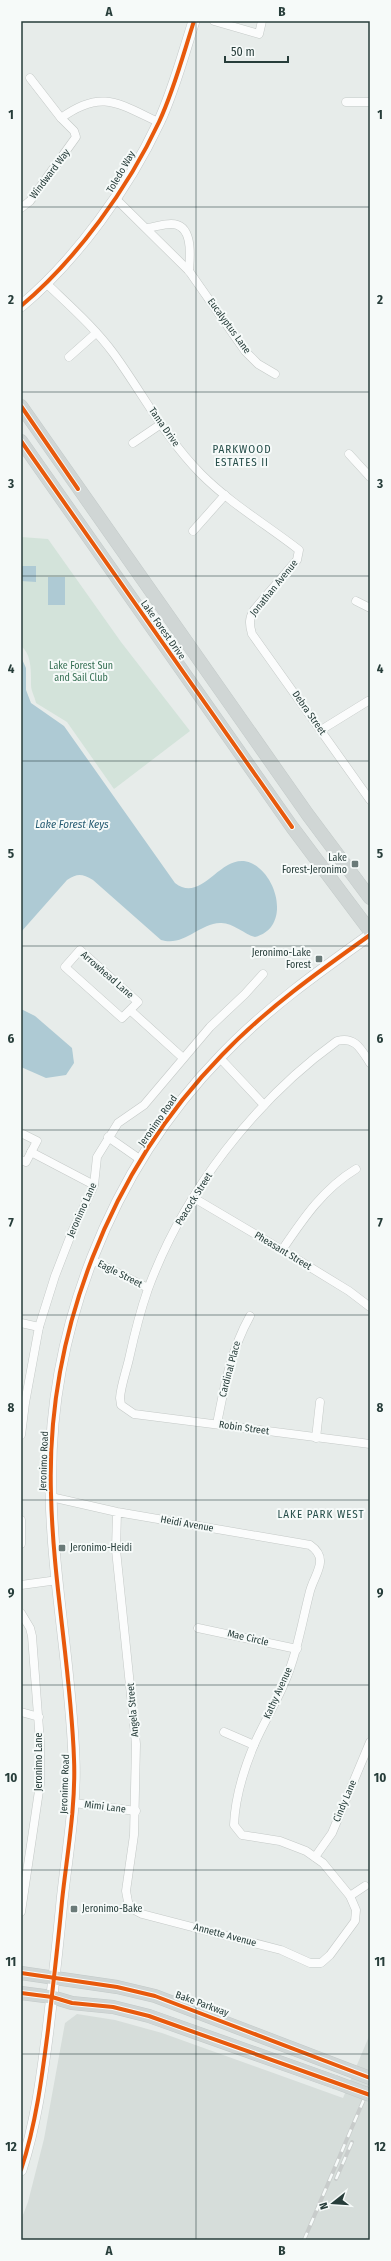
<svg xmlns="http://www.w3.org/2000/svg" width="391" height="2261" viewBox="0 0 391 2261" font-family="'Fira Sans Condensed',sans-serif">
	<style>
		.built { fill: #d6ddda }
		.green { fill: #d3e3da }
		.water { fill: #aecad4 }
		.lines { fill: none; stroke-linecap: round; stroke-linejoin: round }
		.street-casing { stroke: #c4c9c7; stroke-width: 9 }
		.secondary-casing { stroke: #c5cac9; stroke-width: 12 }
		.primary-casing { stroke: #c3cac9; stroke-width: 14 }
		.street { stroke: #fbfcfc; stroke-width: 8 }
		.secondary { stroke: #fbfcfc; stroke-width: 11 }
		.primary { stroke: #d0d6d5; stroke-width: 13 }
		.rail-casing { stroke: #c8cccb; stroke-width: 4 }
		.rail { stroke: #f6faf9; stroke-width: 2.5; stroke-dasharray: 8; stroke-linecap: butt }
		.primary-bridge-casing { stroke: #c3cac9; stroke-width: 14; stroke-linecap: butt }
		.primary-bridge { stroke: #d0d6d5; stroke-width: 13 }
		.cycleway-casing { stroke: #f6faf9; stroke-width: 6 }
		.cycleway { stroke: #e8590c; stroke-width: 4 }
		.grid { fill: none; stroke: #273d3a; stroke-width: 1; stroke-opacity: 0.55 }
		.poi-dot { fill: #6a7a78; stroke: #f6faf9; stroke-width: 1.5 }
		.labels { text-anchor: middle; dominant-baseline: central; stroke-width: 4; stroke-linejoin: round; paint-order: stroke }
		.street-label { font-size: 10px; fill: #273d3a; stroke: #f6faf9 }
		.park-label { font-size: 10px; fill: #367054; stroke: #f6faf9 }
		.poi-label { font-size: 10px; fill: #273d3a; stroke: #f6faf9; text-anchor: end }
		.neighbourhood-label { font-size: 11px; letter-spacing: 1px; fill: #254d49; stroke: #f6faf9 }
		.water-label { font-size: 11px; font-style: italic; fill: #275c73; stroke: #f6faf9 }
		.neatline { fill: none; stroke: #273d3a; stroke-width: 1.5 }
		.grid-label { font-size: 13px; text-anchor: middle; font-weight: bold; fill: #273d3a }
	</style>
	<rect width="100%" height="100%" fill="#e7ecea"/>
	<polygon class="built" points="77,2014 115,2020 162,2033 343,2098 370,2034 370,2240 21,2240 21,2220 28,2202 44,2139 65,2023"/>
	<path class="green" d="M21,537L48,539L121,642L190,731L114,789L67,722L36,703C35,697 31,691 31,685C31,673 32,654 21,646Z"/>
	<g class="water">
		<polygon points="21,566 36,566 36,582 21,581"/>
		<rect x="48" y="577" width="17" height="28"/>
		<path d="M21,657L26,668V690L31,703L64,726L175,883C203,905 221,850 251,863C278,875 291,928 255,937C244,934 232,922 220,923C198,924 184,947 161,940L93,880C82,874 78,873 67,880L21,932Z"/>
		<polygon points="21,1009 35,1016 72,1048 74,1063 66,1075 46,1078 21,1067"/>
	</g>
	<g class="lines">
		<g class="street-casing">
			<g id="street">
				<polyline points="214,21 259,34 262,21"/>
				<polyline points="346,102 370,102"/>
				<path d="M61,118C101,89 118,103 158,122"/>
				<polyline points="116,199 189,271 245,351 258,364 275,374"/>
				<polyline points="21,208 30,201 76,137 74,131 61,118 30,78"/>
				<path d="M147,228C155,227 163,224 171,224C194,224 190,257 189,271"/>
				<path d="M47,284C70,306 95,328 114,354C143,394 166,439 201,474C231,504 267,525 299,550L297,560L254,610C249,618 249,624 252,634L370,800"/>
				<polyline points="69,357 96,333"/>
				<polyline points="133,443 161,424"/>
				<polyline points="349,454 370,477"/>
				<polyline points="193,531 225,495"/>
				<polyline points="356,601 370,608"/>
				<polyline points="321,730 368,701"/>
				<polyline points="130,1010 138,1002 80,950 65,967 122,1018 130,1010 183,1058"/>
				<polyline points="219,1057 264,1105"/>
				<path d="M370,1063C361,1049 355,1036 337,1041C254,1101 184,1192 148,1289C140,1312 134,1336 129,1359C126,1372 121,1385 120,1398L121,1405L134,1414L370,1444"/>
				<polyline points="21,1133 37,1141 26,1162 21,1160"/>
				<polyline points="108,1137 141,1160"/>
				<polyline points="31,1152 94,1185"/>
				<polyline points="194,1198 282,1250 349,1291 370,1307"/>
				<path d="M282,1250C303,1219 323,1189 356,1169"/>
				<polyline points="92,1260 148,1288"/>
				<polyline points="21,1323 39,1327"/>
				<path d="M217,1424C224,1387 231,1350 250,1316"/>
				<polyline points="21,1435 25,1403 39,1327 55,1276 72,1232 94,1185 97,1157 118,1123 144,1105 210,1027 245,994 263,974"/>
				<polyline points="316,1438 320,1402"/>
				<path d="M51,1497L117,1512L310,1545C330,1559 315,1573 310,1591C302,1622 297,1654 284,1684C275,1705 263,1724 254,1745C244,1769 235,1799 234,1825L242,1835L280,1841L306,1851L323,1863L350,1896L356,1910L355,1921L330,1955L321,1963H310L281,1950L142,1914L129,1907L126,1891L134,1835L136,1744L116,1550L117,1512"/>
				<polyline points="21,1520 21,1544"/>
				<polyline points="21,1585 58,1580"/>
				<polyline points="21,1613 30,1628 32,1636 40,1742 40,1784 21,1912"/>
				<polyline points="198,1628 297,1649"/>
				<polyline points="21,1712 39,1717"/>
				<polyline points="224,1732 254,1745"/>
				<polyline points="74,1803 136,1811"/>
				<polyline points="315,1857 332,1833 370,1742"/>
				<polyline points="350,1896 365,1886"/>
			</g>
		</g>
		<g class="secondary-casing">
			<g id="secondary">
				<path d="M21,306C77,259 128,188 159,122C174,90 183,55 194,21"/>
				<path d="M21,2170C36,2124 42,2077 48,2030C53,1987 58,1944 62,1901C67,1854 76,1806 74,1759C71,1670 53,1583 51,1494C46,1333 110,1170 222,1055C266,1009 318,972 370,935"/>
			</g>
		</g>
		<g class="primary-casing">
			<g id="primary">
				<polyline points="21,406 308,815 370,898"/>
				<polyline points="21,441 292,827 370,931"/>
				<polyline points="21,1973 117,1987 155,1996 370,2078"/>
				<polyline points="21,1993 52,1997 72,2003 113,2007 149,2016 335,2082"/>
			</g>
		</g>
		<use href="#street" class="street"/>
		<use href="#secondary" class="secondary"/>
		<use href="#primary" class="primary"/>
		<g class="rail-casing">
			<g id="rail">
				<polyline points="336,2179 352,2142"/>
				<polyline points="304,2240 370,2085"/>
			</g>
		</g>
		<use href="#rail" class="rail"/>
		<g class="primary-bridge-casing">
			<polyline id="primary-bridge" points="335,2082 370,2095"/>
		</g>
		<use href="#primary-bridge" class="primary-bridge"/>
		<g class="cycleway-casing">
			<g id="cycleway">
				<path d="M21,306C77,259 128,188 159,122C174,90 183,55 194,21"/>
				<polyline points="21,406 78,489"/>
				<polyline points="21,441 292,827"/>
				<polyline points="21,1973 117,1987 155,1996 370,2078"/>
				<polyline points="21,1993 52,1997 72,2003 113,2007 149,2016 370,2095"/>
				<path d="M21,2170C36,2124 42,2077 48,2030C53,1987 58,1944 62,1901C67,1854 76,1806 74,1759C71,1670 53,1583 51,1494C46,1333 110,1170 222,1055C266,1009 318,972 370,935"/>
			</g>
		</g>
		<use href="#cycleway" class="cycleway"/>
	</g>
	<path class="grid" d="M196,21V2240M21,207H370M21,392H370M21,576H370M21,761H370M21,946H370M21,1130H370M21,1315H370M21,1500H370M21,1685H370M21,1870H370M21,2054H370"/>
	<g class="poi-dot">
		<rect x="351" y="860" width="8" height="8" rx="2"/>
		<rect x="315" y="955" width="8" height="8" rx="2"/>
		<rect x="58" y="1544" width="8" height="8" rx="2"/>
		<rect x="70" y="1905" width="8" height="8" rx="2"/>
	</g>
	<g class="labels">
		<g class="street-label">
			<text transform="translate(121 172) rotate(-60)">Toledo Way</text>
			<text transform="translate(50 174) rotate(-53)">Windward Way</text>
			<text transform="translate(229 326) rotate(54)">Eucalyptus Lane</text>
			<text transform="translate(164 427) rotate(55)">Tama Drive</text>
			<text transform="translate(274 588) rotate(-51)">Jonathan Avenue</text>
			<text transform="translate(163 630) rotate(55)">Lake Forest Drive</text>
			<text transform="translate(309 713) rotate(55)">Debra Street</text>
			<text transform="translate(107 975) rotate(41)">Arrowhead Lane</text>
			<text transform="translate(158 1121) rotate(-55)">Jeronimo Road</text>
			<text transform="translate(194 1199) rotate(-58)">Peacock Street</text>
			<text transform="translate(82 1210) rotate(-66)">Jeronimo Lane</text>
			<text transform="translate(283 1251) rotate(31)">Pheasant Street</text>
			<text transform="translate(120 1274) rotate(27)">Eagle Street</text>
			<text transform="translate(230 1369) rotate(-75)">Cardinal Place</text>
			<text transform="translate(244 1428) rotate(8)">Robin Street</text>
			<text transform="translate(44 1461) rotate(-88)">Jeronimo Road</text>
			<text transform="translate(187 1524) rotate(10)">Heidi Avenue</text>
			<text transform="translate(248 1638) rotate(13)">Mae Circle</text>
			<text transform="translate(278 1693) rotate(-66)">Kathy Avenue</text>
			<text transform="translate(133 1710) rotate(-95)">Angela Street</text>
			<text transform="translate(39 1762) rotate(-90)">Jeronimo Lane</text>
			<text transform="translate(65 1784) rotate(-88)">Jeronimo Road</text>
			<text transform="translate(345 1801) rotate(-67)">Cindy Lane</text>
			<text transform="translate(105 1807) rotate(7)">Mimi Lane</text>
			<text transform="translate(225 1935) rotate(15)">Annette Avenue</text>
			<text transform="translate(202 2004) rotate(20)">Bake Parkway</text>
		</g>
		<g class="park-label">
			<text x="81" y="666">Lake Forest Sun<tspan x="81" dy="12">and Sail Club</tspan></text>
		</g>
		<g class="poi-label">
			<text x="347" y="858">Lake<tspan x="347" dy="12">Forest-Jeronimo</tspan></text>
			<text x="311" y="953">Jeronimo-Lake<tspan x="311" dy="12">Forest</tspan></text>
			<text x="70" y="1548" text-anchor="start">Jeronimo-Heidi</text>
			<text x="82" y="1909" text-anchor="start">Jeronimo-Bake</text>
		</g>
		<g class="neighbourhood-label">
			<text x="242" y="449">PARKWOOD<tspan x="242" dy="13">ESTATES II</tspan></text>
			<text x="321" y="1514">LAKE PARK WEST</text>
		</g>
		<g class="water-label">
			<text x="72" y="824">Lake Forest Keys</text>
		</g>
	</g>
	<rect width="391" height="2261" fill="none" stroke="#f6faf9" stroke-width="44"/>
	<g transform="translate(333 2203) rotate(253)" stroke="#f6faf9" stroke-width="3" paint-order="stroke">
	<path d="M0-3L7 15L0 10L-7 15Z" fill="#273d3a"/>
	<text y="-6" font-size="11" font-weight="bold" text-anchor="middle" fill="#273d3a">N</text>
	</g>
	<path d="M225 56v6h63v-6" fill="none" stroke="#273d3a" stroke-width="2"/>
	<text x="231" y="56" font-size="12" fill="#273d3a" stroke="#f6faf9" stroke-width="3" paint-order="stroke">50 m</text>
	<rect x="22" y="22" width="347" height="2217" class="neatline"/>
	<g class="grid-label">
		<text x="109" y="16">A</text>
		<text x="282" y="16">B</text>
		<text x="11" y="119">1</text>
		<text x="380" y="119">1</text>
		<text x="11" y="304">2</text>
		<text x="380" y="304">2</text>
		<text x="11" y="488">3</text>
		<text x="380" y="488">3</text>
		<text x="11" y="673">4</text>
		<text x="380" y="673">4</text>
		<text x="11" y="858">5</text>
		<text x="380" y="858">5</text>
		<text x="11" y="1043">6</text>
		<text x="380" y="1043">6</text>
		<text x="11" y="1227">7</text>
		<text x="380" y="1227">7</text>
		<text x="11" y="1412">8</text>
		<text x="380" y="1412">8</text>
		<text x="11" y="1597">9</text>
		<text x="380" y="1597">9</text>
		<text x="11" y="1782">10</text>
		<text x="380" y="1782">10</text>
		<text x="11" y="1966">11</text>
		<text x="380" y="1966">11</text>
		<text x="11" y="2151">12</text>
		<text x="380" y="2151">12</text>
		<text x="109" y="2255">A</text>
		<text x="282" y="2255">B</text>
	</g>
</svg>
